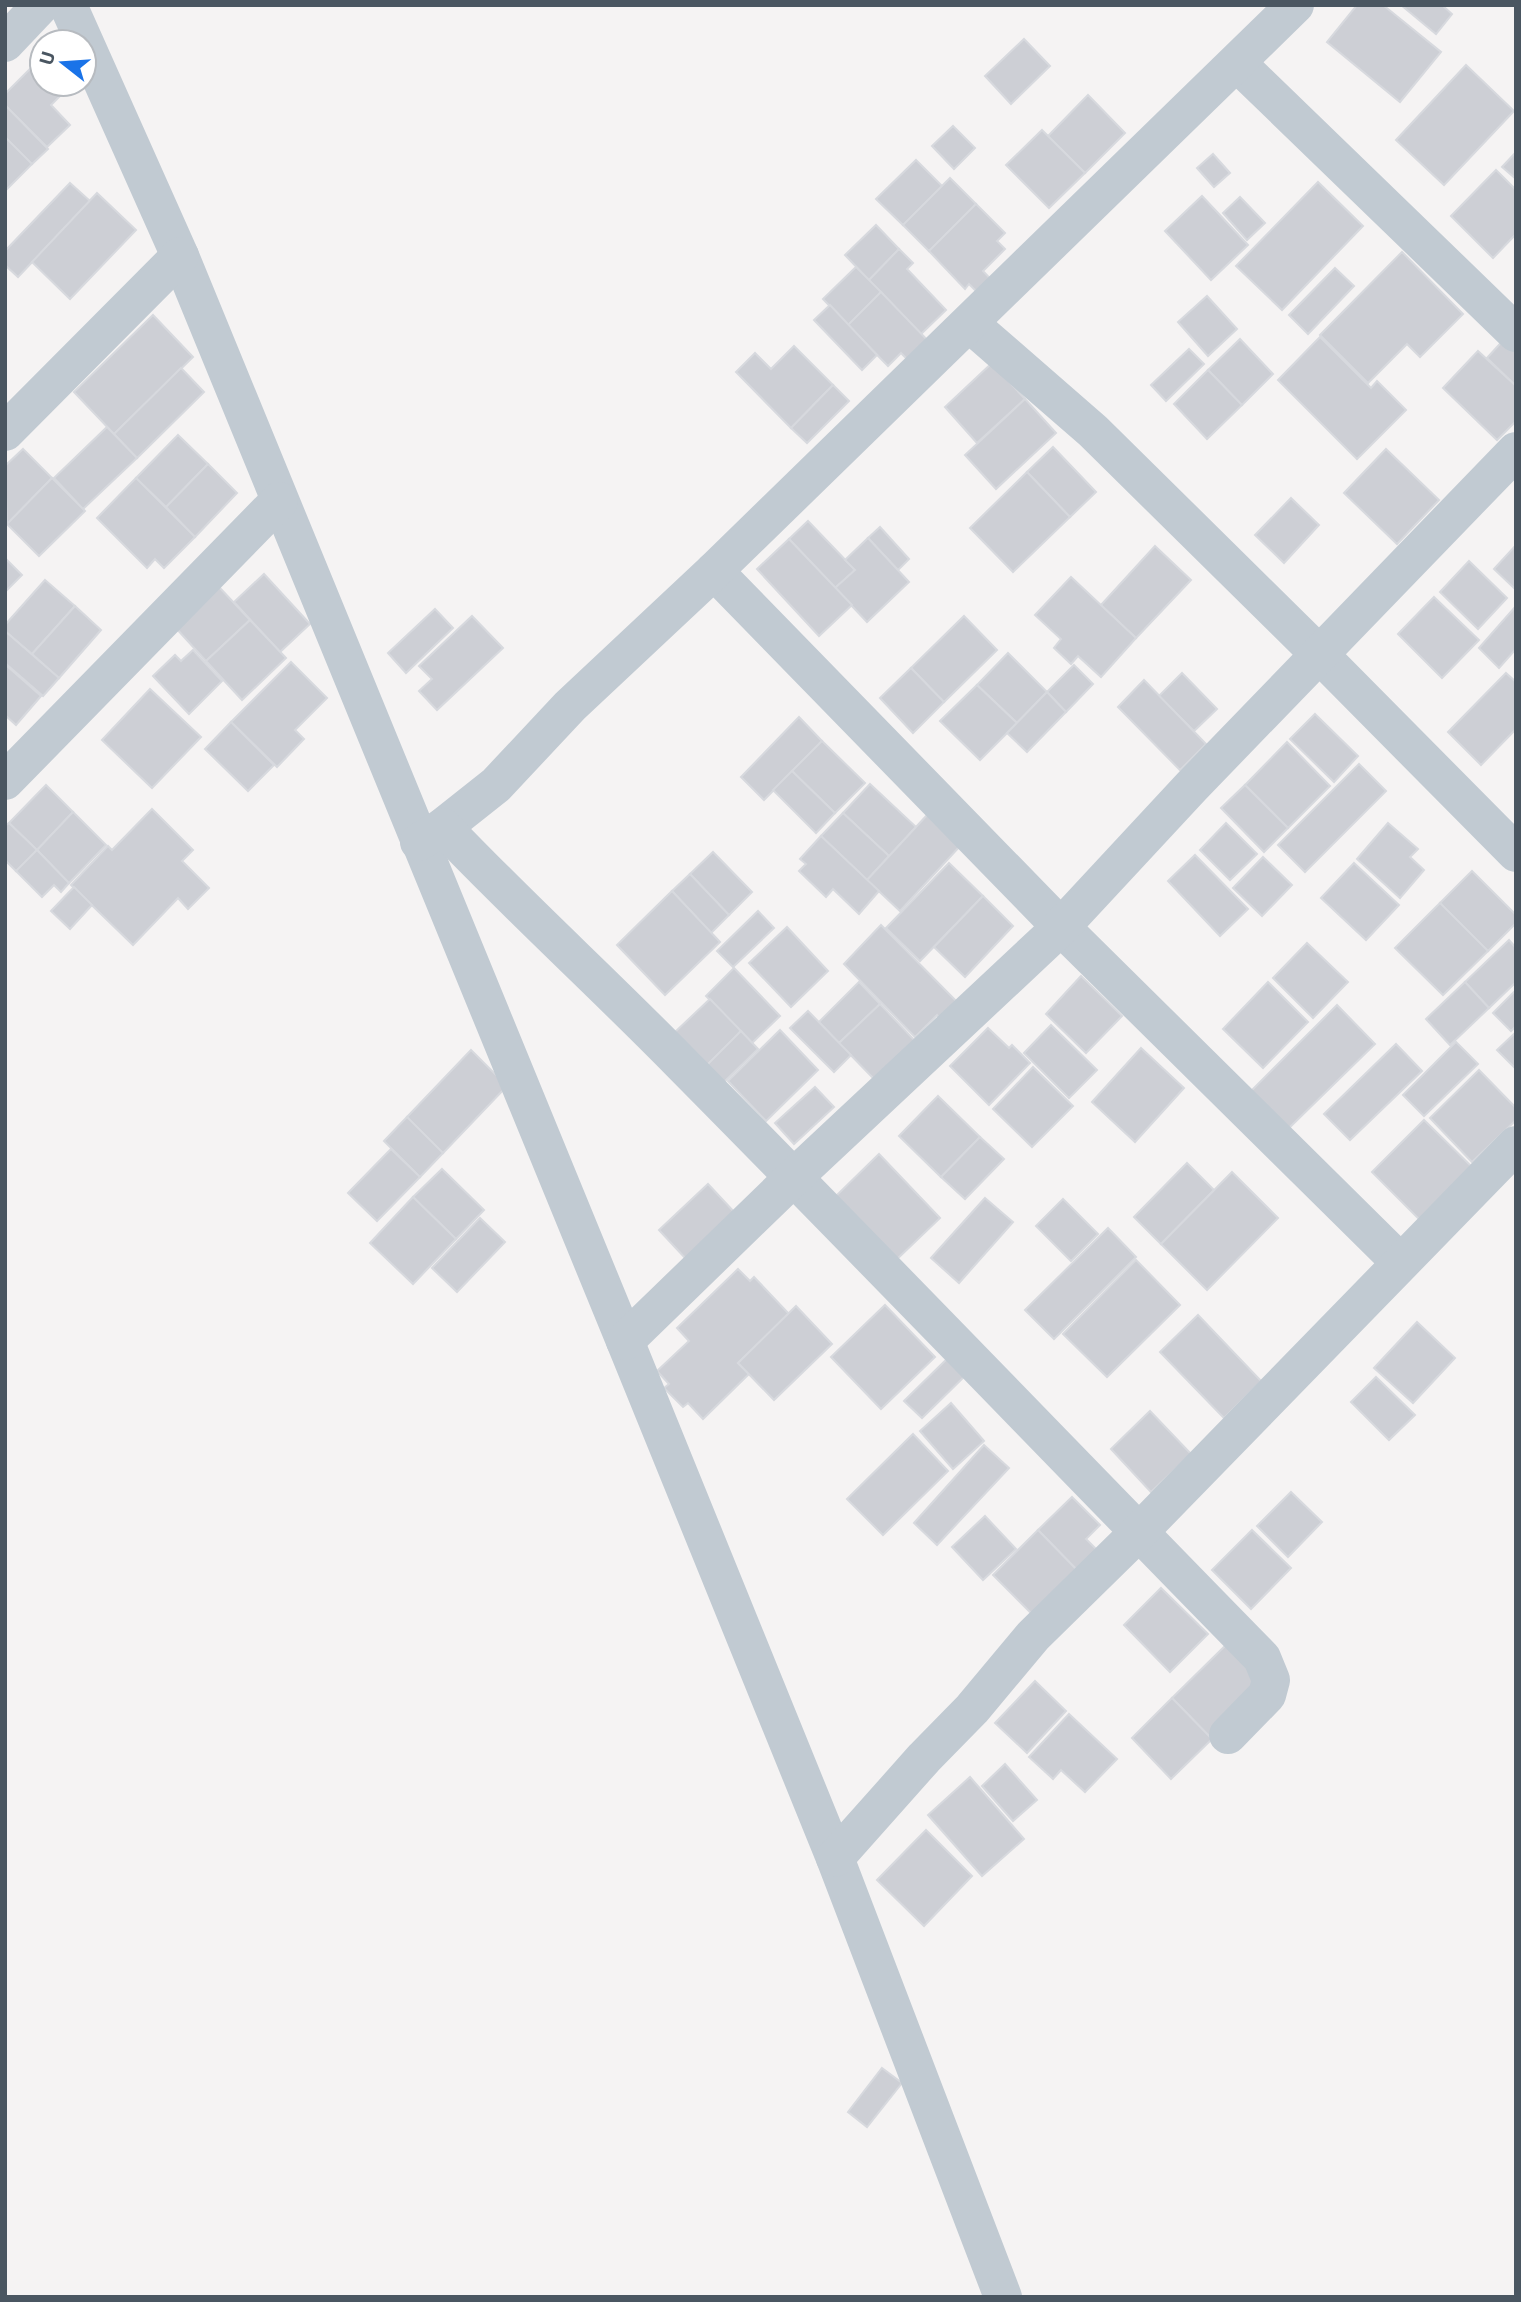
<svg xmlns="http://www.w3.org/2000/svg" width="1521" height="2302" viewBox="0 0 1521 2302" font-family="'Exo 2',sans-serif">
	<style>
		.building { fill: #cdcfd5; stroke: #d7d9de; stroke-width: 2 }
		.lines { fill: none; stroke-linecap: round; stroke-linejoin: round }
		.minor { stroke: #c1cad2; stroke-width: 38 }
	</style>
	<rect width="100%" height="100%" fill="#f5f3f3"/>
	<g class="building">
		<polygon points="1357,5 1383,5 1441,52 1400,102 1327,42"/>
		<polygon points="1401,5 1442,5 1452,14 1436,34"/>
		<polygon points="1024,39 1050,66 1011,104 985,76"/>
		<polygon points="1466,65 1514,111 1444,185 1396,140"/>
		<polygon points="32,67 42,77 42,84 49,84 60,96 51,105 70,125 47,147 5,105 5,94"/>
		<polygon points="1088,95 1125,133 1085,173 1048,136"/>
		<polygon points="5,105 48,149 32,164 5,137"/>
		<polygon points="953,126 975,148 954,169 932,146"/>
		<polygon points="1042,130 1085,173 1049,208 1006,165"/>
		<polygon points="5,137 32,164 5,191"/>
		<polygon points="1516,152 1516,179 1502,167"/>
		<polygon points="1213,154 1230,173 1214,187 1197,168"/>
		<polygon points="916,160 942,186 903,225 876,199"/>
		<polygon points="1496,170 1516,190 1516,234 1493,258 1451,216"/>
		<polygon points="950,178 976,204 929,251 903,225"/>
		<polygon points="1318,182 1363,226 1282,310 1236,266"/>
		<polygon points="70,183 90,201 18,277 5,265 5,251"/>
		<polygon points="97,193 136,230 70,299 32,262"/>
		<polygon points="1202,196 1248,245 1211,280 1165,231"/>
		<polygon points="1240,197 1265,223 1247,240 1223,213"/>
		<polygon points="976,204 1005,233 997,241 1005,249 983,271 996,285 983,298 969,284 965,289 929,251"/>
		<polygon points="876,225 899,249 869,280 845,255"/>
		<polygon points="899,249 913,263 907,269 946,310 921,334 869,280"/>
		<polygon points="1402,252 1463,314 1420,357 1407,344 1368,383 1320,335"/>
		<polygon points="856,267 881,292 848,325 823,299"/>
		<polygon points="1335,268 1354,286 1308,334 1289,315"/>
		<polygon points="881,292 934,347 914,366 901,353 888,366 848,325"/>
		<polygon points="1207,296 1237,329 1208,356 1178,322"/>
		<polygon points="830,305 877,355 862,370 814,320"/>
		<polygon points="153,315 193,357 114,434 74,392"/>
		<polygon points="1509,334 1516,341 1516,386 1487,358"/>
		<polygon points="1320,337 1371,388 1377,381 1406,410 1357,459 1278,380"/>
		<polygon points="1240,339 1273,374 1242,405 1208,370"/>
		<polygon points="794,346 833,385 791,428 736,372 755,353 771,369"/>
		<polygon points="1189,349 1204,364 1166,401 1151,385"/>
		<polygon points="1478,351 1516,386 1516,421 1497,440 1443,388"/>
		<polygon points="992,363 1025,399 977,443 945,407"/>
		<polygon points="181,368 204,392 137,458 114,434"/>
		<polygon points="1208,370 1242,405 1207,439 1174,404"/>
		<polygon points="833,385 849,401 807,443 791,428"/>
		<polygon points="1025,399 1056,433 996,489 965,455"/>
		<polygon points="107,427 137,458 83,509 54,478"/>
		<polygon points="178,435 208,464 166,507 136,478"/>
		<polygon points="1053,447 1096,492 1070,517 1027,472"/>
		<polygon points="23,449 52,478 7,524 5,466"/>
		<polygon points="1386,449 1439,500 1397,544 1344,493"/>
		<polygon points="208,464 237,493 195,537 166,507"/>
		<polygon points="1027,472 1070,517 1013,572 970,528"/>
		<polygon points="52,478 85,511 39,556 7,524"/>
		<polygon points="136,478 195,537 164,568 155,559 147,568 97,518"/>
		<polygon points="1291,498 1319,525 1284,563 1255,535"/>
		<polygon points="808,521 855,570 835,588 789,539"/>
		<polygon points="880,527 909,559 898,570 868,538"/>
		<polygon points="868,538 909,582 867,622 835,588 855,570 845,560"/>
		<polygon points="789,539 852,605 819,636 757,569"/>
		<polygon points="1516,545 1516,590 1494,569"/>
		<polygon points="1155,546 1191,580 1136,638 1101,605"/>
		<polygon points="5,558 22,575 5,592"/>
		<polygon points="1469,561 1507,598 1478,629 1440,592"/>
		<polygon points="264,574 310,624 280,652 234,602"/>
		<polygon points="1071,577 1136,638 1101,677 1078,656 1071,664 1054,648 1061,639 1035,615"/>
		<polygon points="45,580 75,606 32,654 5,631 5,625"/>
		<polygon points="219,587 250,620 206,661 175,627"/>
		<polygon points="1434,597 1479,640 1442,678 1398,634"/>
		<polygon points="75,606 101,630 59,678 32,654"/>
		<polygon points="1515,607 1516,649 1499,668 1479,648"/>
		<polygon points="435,609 453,628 406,673 388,653"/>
		<polygon points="472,616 503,648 437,710 419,691 432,679 419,666"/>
		<polygon points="964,616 997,650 944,702 911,668"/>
		<polygon points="250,620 286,658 242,700 206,661"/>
		<polygon points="5,631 59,678 43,696 5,663"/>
		<polygon points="193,650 222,681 189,714 153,676 175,655 181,661"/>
		<polygon points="1008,653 1047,692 1017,723 977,685"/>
		<polygon points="291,662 327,698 295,730 304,739 277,767 231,722"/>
		<polygon points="1074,665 1093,684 1066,712 1047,692"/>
		<polygon points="7,666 41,696 16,725 5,715 5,669"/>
		<polygon points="911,668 944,702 913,733 880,698"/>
		<polygon points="1182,673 1217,709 1194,731 1159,696"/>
		<polygon points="1506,673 1516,682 1516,729 1481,765 1448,732"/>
		<polygon points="1144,680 1206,744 1180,770 1118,707"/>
		<polygon points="977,685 1017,723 980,760 940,721"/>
		<polygon points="150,689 201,737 152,788 102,740"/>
		<polygon points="1047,692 1066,712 1027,752 1007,733"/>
		<polygon points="1315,714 1358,756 1334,782 1290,739"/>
		<polygon points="799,717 822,741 764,800 741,777"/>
		<polygon points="231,722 274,765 248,791 205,749"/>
		<polygon points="822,741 865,783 835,813 792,771"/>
		<polygon points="1287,742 1330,786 1288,828 1245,785"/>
		<polygon points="1359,764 1386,791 1305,872 1278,845"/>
		<polygon points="792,771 835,813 816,833 773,790"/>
		<polygon points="870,784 916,827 889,856 843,813"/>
		<polygon points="46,785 73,812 37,850 9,823"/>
		<polygon points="1245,785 1288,828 1264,852 1221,808"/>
		<polygon points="152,809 193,850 182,861 209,888 188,909 178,898 133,945 71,885 108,846 112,850"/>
		<polygon points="73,812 106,845 69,883 37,850"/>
		<polygon points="843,813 889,856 867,880 821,836"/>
		<polygon points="928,814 961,845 900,911 867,880"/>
		<polygon points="9,823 37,850 16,871 5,860 5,826"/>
		<polygon points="1226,823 1257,854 1230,880 1200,850"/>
		<polygon points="1388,823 1418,849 1410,857 1424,870 1400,898 1357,859"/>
		<polygon points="821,836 879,891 859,914 833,889 826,897 799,871 806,864 800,859"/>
		<polygon points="37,850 69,883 61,892 54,885 42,897 16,871"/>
		<polygon points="713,852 752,892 729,915 690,874"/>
		<polygon points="1195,855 1248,909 1220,936 1168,881"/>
		<polygon points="1263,857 1292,885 1262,916 1233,888"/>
		<polygon points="949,863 983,896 920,961 886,928"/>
		<polygon points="1354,863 1399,905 1366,940 1321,898"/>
		<polygon points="1472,871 1516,915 1516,923 1488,951 1440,903"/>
		<polygon points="690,874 729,915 711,933 672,891"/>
		<polygon points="74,887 92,905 70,929 51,911"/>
		<polygon points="672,891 720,942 665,995 617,945"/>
		<polygon points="983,896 1013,926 965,977 934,947"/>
		<polygon points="1440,903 1488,951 1443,995 1395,948"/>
		<polygon points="758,911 774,928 733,967 717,951"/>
		<polygon points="881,925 964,1009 946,1026 937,1015 915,1037 844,964"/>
		<polygon points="787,927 828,971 791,1007 749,963"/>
		<polygon points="1509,940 1516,948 1516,982 1489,1008 1465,982"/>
		<polygon points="1307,943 1348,982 1313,1018 1273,978"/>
		<polygon points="734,968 780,1016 752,1043 706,996"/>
		<polygon points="1081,976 1122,1016 1086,1053 1046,1014"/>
		<polygon points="859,982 880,1004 839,1043 819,1022"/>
		<polygon points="1268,982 1308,1022 1263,1068 1223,1029"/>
		<polygon points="1465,982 1489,1008 1450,1045 1426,1019"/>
		<polygon points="1516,990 1516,1026 1511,1031 1493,1013"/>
		<polygon points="710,999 741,1031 707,1065 675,1032"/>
		<polygon points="880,1004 916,1042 876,1081 839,1043"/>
		<polygon points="1337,1005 1375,1044 1288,1129 1251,1091"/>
		<polygon points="808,1011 851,1055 834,1072 790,1028"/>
		<polygon points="1051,1025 1097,1070 1069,1098 1024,1053"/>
		<polygon points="988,1028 1009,1048 1012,1045 1030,1063 989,1105 950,1066"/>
		<polygon points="780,1030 818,1070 766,1121 728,1081"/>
		<polygon points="741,1031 758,1049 724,1082 707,1065"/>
		<polygon points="1516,1032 1516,1069 1497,1050"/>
		<polygon points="1456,1042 1478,1064 1424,1116 1403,1095"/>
		<polygon points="1396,1044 1422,1071 1350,1140 1324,1114"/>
		<polygon points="1141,1048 1184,1088 1135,1142 1092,1102"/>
		<polygon points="471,1050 507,1086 443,1153 407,1117"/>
		<polygon points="1033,1067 1073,1106 1032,1147 993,1109"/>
		<polygon points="1479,1070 1516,1108 1516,1120 1472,1162 1430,1118"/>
		<polygon points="815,1087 834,1107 794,1144 775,1123"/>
		<polygon points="938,1096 980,1137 941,1177 899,1136"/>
		<polygon points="407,1117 443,1153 420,1177 384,1141"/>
		<polygon points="1424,1120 1472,1167 1420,1220 1372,1172"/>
		<polygon points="980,1137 1004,1159 965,1199 941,1177"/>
		<polygon points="391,1149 420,1177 377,1221 348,1193"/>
		<polygon points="879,1154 940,1218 896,1260 836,1196"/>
		<polygon points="1187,1163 1214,1190 1161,1244 1134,1217"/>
		<polygon points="442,1169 484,1210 456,1239 413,1197"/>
		<polygon points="1232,1172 1278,1218 1207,1290 1161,1244"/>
		<polygon points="708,1184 736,1214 687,1260 659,1230"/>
		<polygon points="413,1197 456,1239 413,1284 370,1243"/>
		<polygon points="985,1198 1013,1222 959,1283 931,1258"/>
		<polygon points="1063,1199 1098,1234 1071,1261 1036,1226"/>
		<polygon points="480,1218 505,1242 457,1292 432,1268"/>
		<polygon points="1108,1228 1136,1257 1054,1339 1025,1310"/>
		<polygon points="1136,1260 1180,1305 1107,1377 1063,1334"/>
		<polygon points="738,1269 750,1281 754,1277 789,1314 738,1363 749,1374 703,1419 688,1403 683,1407 664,1388 669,1384 657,1371 689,1341 677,1328"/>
		<polygon points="885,1305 935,1357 881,1409 831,1357"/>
		<polygon points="796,1306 832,1344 774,1400 738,1363"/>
		<polygon points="1198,1315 1261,1381 1224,1418 1160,1352"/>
		<polygon points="1417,1322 1455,1358 1413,1403 1374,1368"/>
		<polygon points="952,1354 969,1372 922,1418 904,1401"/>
		<polygon points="1376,1377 1415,1415 1389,1440 1351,1402"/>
		<polygon points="951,1403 984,1441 953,1469 920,1431"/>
		<polygon points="1150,1411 1191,1454 1151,1492 1111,1449"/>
		<polygon points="913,1434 948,1471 883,1535 847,1499"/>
		<polygon points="984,1445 1009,1468 937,1545 914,1523"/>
		<polygon points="1291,1492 1322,1522 1288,1557 1257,1526"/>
		<polygon points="1072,1497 1100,1525 1086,1539 1097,1550 1077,1570 1038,1530"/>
		<polygon points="985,1516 1016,1549 983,1580 952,1547"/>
		<polygon points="1038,1530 1077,1570 1032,1614 993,1575"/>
		<polygon points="1252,1530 1291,1568 1251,1609 1212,1570"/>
		<polygon points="1161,1588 1208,1634 1170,1672 1124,1625"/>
		<polygon points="1227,1644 1267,1685 1212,1739 1172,1698"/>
		<polygon points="1035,1681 1066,1711 1027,1753 995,1723"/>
		<polygon points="1172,1698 1212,1739 1171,1779 1132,1738"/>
		<polygon points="1069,1714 1117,1759 1085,1792 1061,1770 1053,1779 1029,1757"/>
		<polygon points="1005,1764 1037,1800 1013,1821 982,1786"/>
		<polygon points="970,1777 1024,1839 982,1876 928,1815"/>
		<polygon points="926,1830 972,1876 924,1926 877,1880"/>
		<polygon points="882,2068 902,2083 867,2127 848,2112"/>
	</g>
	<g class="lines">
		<g class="minor">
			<polyline points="68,5 180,256 625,1341 835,1858 1003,2297"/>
			<polyline points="5,43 41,5"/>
			<polyline points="1237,63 1516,333"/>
			<polyline points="970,324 1093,431 1319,654 1516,853"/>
			<polyline points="5,432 180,256"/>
			<polyline points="714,571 1061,927 1400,1262"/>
			<polyline points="5,781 279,501"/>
			<polyline points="443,827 496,785 570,706 714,571 1295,5"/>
			<path d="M419,842L443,827C521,909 605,985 684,1066C878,1262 1069,1461 1262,1658L1271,1680L1267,1695L1228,1735"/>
			<polyline points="625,1341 794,1177 1061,927 1192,786 1516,451"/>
			<polyline points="835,1858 924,1758 972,1709 1033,1636 1139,1532 1516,1145"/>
		</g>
	</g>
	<rect width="1521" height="2302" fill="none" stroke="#4a5661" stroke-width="14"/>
	<g transform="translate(63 63) rotate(287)"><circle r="33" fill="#ffffff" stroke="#b7bbc0" stroke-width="2"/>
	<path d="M0-5L12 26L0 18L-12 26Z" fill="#1a73e8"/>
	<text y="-10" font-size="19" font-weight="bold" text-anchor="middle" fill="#4a5661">U</text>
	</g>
</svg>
